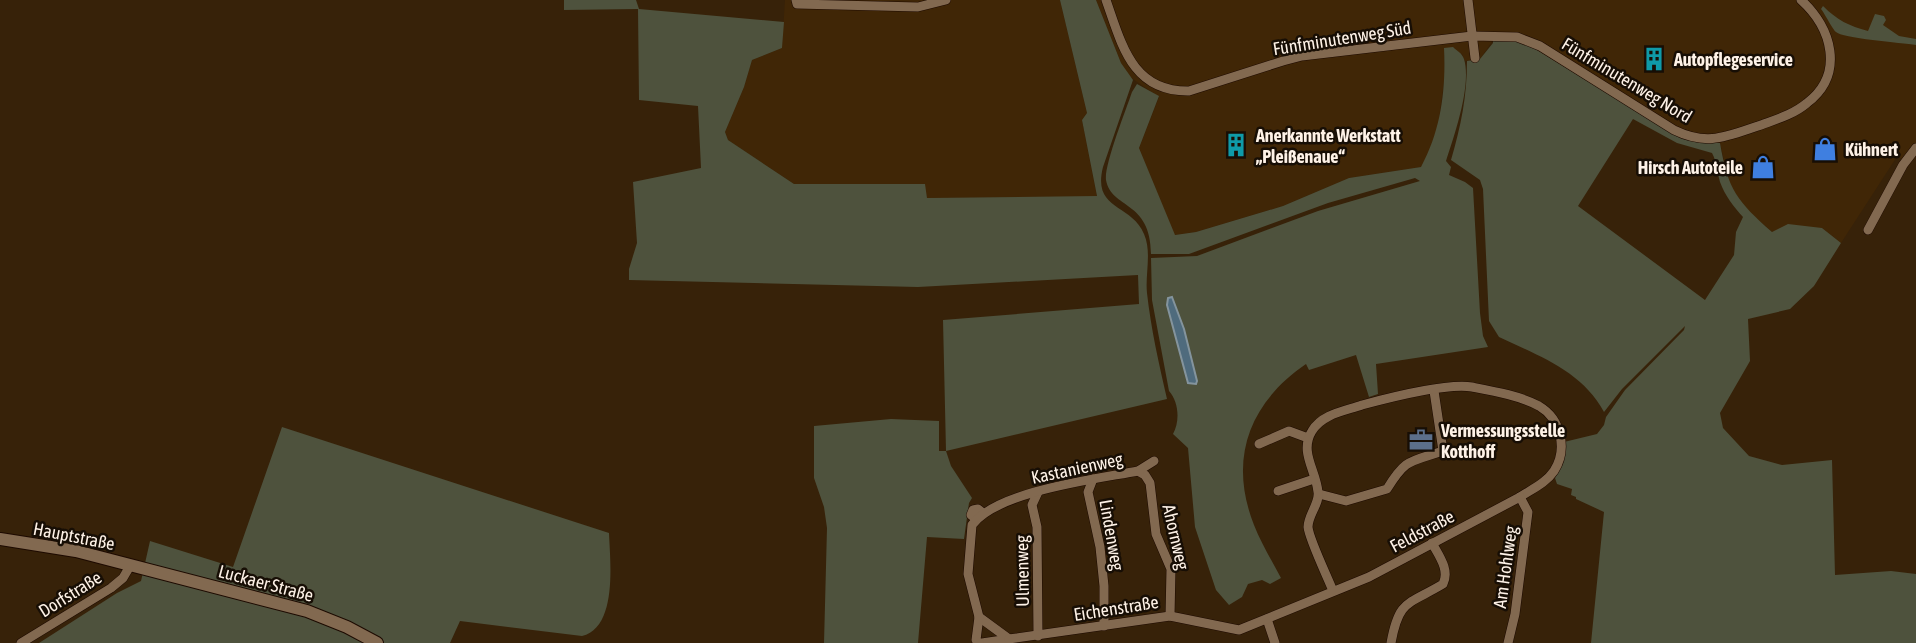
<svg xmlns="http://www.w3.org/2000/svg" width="1916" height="643" viewBox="0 0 1916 643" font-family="'Asap Condensed',sans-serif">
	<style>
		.built { fill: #402606 }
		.green { fill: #4e523d; fill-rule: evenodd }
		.water { fill: #4f6b7d; stroke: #84949d; stroke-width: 2 }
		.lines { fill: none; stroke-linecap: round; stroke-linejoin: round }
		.street-casing { stroke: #1d0a00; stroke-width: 10 }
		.secondary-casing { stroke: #1d0a00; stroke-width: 14 }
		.street { stroke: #826950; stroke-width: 9 }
		.secondary { stroke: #826950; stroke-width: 12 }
		.labels { text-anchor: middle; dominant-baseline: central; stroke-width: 5; stroke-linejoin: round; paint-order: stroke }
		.street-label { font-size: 18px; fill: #fef2e7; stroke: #170e05 }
		.poi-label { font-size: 18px; font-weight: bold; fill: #fef2e7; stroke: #170e05; text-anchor: start }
	</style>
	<rect width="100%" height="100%" fill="#372209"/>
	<g class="built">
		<polygon points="785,0 1060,0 1087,113 1082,120 1097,197 927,198 924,184 794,184 728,140 725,132 744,87 752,60 782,48"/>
		<polygon points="1096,0 1916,0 1916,157 1908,167 1898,155 1841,243 1822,228 1772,232 1747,210 1730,186 1720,143 1695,142 1680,138 1611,94 1493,40 1480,59 1465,61 1462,54 1444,48 1445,74 1438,126 1430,151 1421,167 1349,178 1283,206 1196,232 1174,235 1139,148 1159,97 1130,77 1121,63"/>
	</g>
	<g class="green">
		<path d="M564,0H636L639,9L784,22L782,48L752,60L744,87L725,132L728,140L794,184H925L927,198L1097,196L1082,120L1087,113L1060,0H1096L1121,63L1133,80L1103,167C1092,211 1131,203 1144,234C1152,252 1145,274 1147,293C1151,329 1159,364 1167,399L946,451L951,466L972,498L969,503L964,539L927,537L918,643H824L827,528L824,507L814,478V426L891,419L939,421V451H946L943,320L1139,304L1138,275L918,287L629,280V269L637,243L633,182L701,168L698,106L639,100L638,9L564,10Z"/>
		<path d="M1823,6C1837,20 1849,26 1868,31L1875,14L1884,16L1886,20L1883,25L1899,36L1916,39V45C1902,43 1841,38 1836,32C1833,30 1825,14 1821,9Z"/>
		<path d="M1493,39L1515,41L1532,47L1680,138L1695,142L1720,143C1728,190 1737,201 1772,232L1788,224L1822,228L1841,243L1814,286L1790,309L1748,319L1750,361L1720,413L1723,428L1749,456L1782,465L1832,460L1835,575L1891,571L1916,574V643H1591L1604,512L1576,499V497L1571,495L1572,489L1557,484L1555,478L1563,464L1564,442L1597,434L1604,425L1606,417L1625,390L1684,330L1685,326L1622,389L1604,412C1582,371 1539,356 1499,337L1489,321L1483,189L1480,180L1451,160C1461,126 1467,96 1467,61L1480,59L1493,43ZM1633,119L1677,143L1712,153C1717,162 1717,172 1720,182C1725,196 1734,207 1743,217L1736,232L1734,255L1705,300L1578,206Z"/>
		<path d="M1453,47C1457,51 1462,53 1464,59C1472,85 1454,136 1446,161L1451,167L1449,175L1465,182L1473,188L1480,313L1483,336L1488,347L1376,364L1378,394L1369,397L1356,355L1309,370L1306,364C1249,403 1228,459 1254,525C1261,543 1272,561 1281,578L1270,584L1262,580L1248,584L1242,597L1229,605L1216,590L1195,527L1188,448L1173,434C1180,422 1179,402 1169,391L1152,300L1151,258L1197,256L1318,211L1420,181L1415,178L1328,203L1189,254H1151C1151,200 1111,209 1106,180C1104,165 1126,110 1132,92L1137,84L1159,96L1139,148L1175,235L1196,232L1283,206L1349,178L1421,167C1441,130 1446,90 1444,48Z"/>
		<path d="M282,427L609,533C610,561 618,627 582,636L460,621L450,643H39L117,593L141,581L150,541L233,567Z"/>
	</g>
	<polygon class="water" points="1172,297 1184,329 1197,381 1196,384 1188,383 1167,305 1168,298"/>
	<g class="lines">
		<g class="street-casing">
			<g id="street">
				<polyline points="796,0 797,4 918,7 946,0"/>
				<path d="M1106,0C1122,45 1132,92 1189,91L1283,61L1302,56L1472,36L1517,37L1540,46L1674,130C1707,146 1725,137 1758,126C1774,120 1793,115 1807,103C1845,74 1832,28 1801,0"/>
				<polyline points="1468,0 1475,58"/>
				<polyline points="1868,230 1903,165 1916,148"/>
				<polyline points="1259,444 1289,431 1308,438"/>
				<polyline points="1138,471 1145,475 1150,483 1156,534 1171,569 1170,616"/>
				<polyline points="1093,479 1088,492 1100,547 1104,586 1104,626"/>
				<polyline points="1278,491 1314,479"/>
				<polyline points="1038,492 1032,505 1037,527 1038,636"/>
				<path d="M1319,494L1346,501L1387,489C1406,458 1410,462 1443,451L1434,391"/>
				<polyline points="976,519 971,515 973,510 978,509 983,513"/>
				<polyline points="979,617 1009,639 982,643"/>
				<polyline points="1267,619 1275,643"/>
				<path d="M1009,639L1170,616L1239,630L1369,577L1520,497C1532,489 1546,483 1554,471C1568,449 1561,419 1539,406C1521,396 1493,391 1472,387C1447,383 1388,398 1362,405C1345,411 1322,414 1312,431C1299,452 1316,470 1318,492C1320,503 1308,515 1308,527C1309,539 1328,578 1333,591"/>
				<polyline points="21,643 111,588 123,578 130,566"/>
				<path d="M979,643L976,640L979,617L968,574L972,525C997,491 1097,479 1138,471L1154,461"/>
				<path d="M1391,643C1399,599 1408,605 1443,584C1450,570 1439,556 1432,543"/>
				<polyline points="1508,643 1515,614 1528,512 1520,497"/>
			</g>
		</g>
		<g class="secondary-casing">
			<polyline id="secondary" points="0,539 76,551 307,611 347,627 377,643"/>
		</g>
		<use href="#street" class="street"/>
		<use href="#secondary" class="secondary"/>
	</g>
	<defs>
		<g id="building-bare" transform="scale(1.89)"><path d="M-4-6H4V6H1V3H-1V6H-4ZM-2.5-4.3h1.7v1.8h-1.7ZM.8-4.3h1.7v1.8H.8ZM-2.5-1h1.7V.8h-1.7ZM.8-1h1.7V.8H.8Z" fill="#0f9aa8" stroke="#170e05" stroke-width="2.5" paint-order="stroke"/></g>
		<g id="shop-bare" transform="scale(1.89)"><path d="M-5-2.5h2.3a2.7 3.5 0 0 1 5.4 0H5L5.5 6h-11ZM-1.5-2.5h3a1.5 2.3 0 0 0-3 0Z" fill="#3f7fe0" stroke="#170e05" stroke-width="2.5" paint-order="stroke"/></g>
		<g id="office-bare" transform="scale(1.89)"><path d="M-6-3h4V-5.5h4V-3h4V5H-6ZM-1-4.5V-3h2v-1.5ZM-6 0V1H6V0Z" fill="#5c6f8a" stroke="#170e05" stroke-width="2.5" paint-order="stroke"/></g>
	</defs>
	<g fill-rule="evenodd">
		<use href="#building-bare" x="1654" y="59"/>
		<use href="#building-bare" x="1236" y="145"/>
		<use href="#shop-bare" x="1825" y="149"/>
		<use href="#shop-bare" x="1763" y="167"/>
		<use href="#office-bare" x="1421" y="440"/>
	</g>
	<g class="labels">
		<g class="street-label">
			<text transform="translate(1342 38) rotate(-9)">Fünfminutenweg Süd</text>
			<text transform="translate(1627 80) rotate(31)">Fünfminutenweg Nord</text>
			<text transform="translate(1077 468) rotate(-12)">Kastanienweg</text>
			<text transform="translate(1422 531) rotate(-28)">Feldstraße</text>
			<text transform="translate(1112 535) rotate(80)">Lindenweg</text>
			<text transform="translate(74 536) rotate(11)">Hauptstraße</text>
			<text transform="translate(1176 537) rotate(77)">Ahornweg</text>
			<text transform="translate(1505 567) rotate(-82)">Am Hohlweg</text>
			<text transform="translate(1022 571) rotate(-91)">Ulmenweg</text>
			<text transform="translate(266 583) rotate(15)">Luckaer Straße</text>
			<text transform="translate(70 594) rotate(-32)">Dorfstraße</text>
			<text transform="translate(1116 608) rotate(-9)">Eichenstraße</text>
		</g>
		<g class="poi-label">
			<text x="1674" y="59">Autopflegeservice</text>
			<text x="1256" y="135">Anerkannte Werkstatt<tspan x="1256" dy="21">„Pleißenaue“</tspan></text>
			<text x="1845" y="149">Kühnert</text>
			<text x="1743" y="167" text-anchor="end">Hirsch Autoteile</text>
			<text x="1441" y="430">Vermessungsstelle<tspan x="1441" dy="21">Kotthoff</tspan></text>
		</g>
	</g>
</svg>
